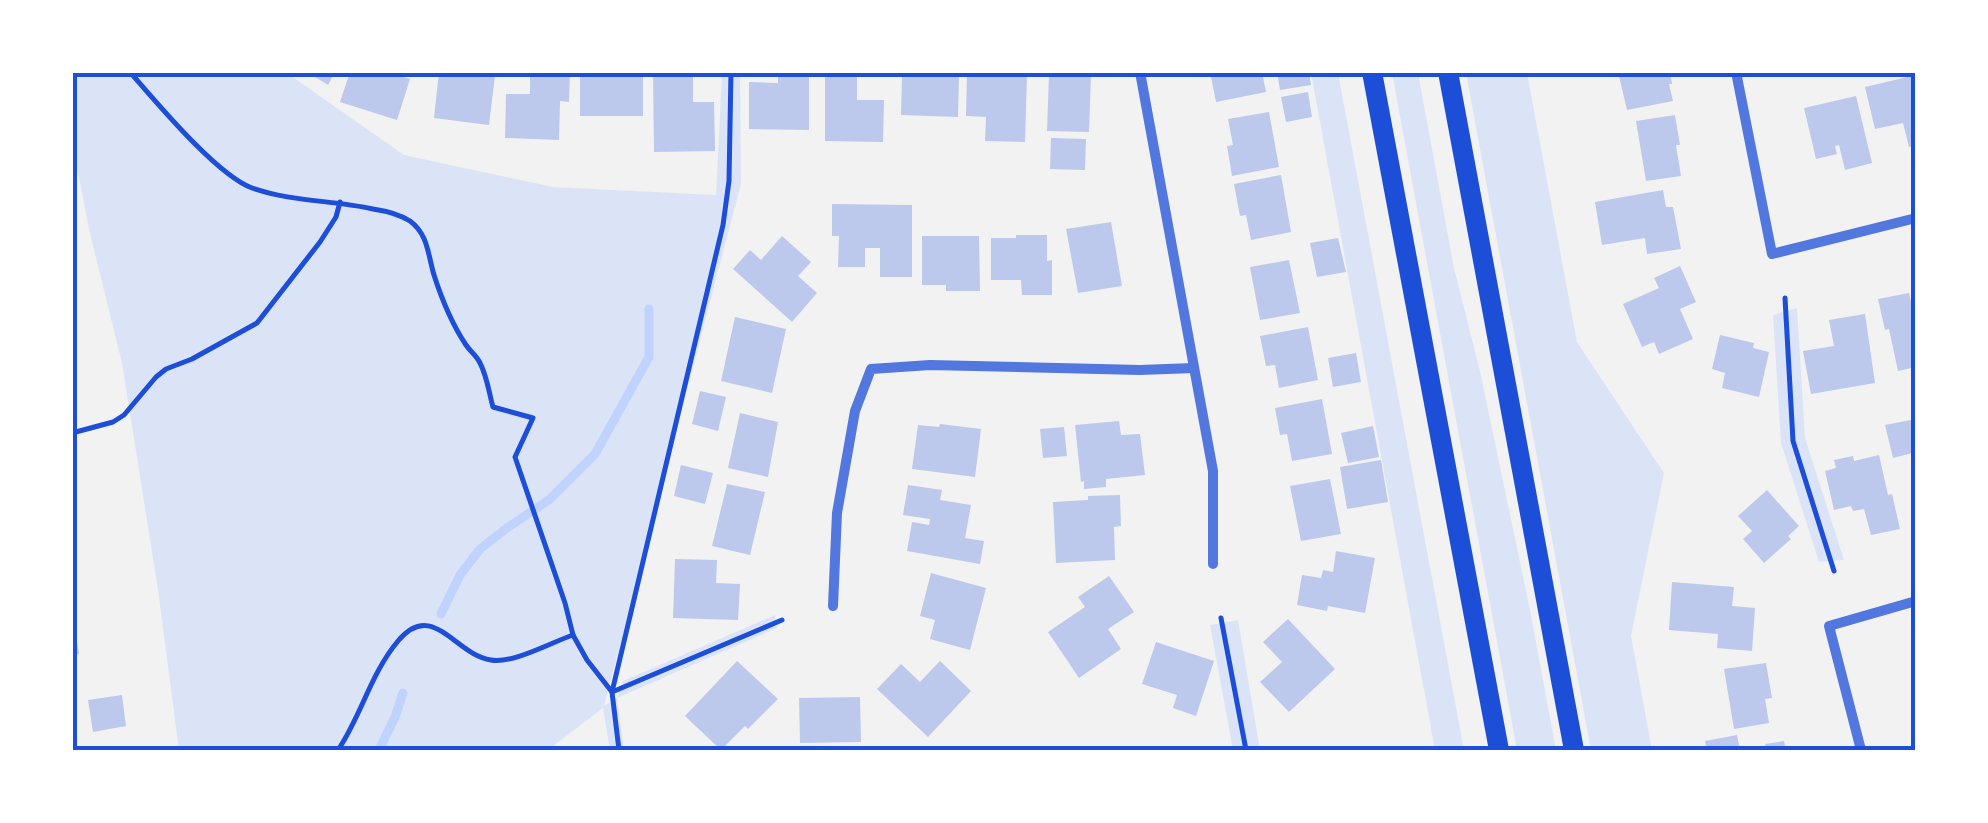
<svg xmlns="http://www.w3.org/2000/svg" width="1988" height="823" viewBox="0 0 1988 823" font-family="Ubuntu,sans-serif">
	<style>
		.green { fill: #dbe4f7 }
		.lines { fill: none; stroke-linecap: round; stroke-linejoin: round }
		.stream { stroke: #bfd3fe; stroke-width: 9 }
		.building { fill: #bdc9ec }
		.path { stroke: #1d4ed8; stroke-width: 5 }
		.minor { stroke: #5277de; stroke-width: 10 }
		.secondary { stroke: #1d4ed8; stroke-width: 20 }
		.neatline { fill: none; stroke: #1d4ed8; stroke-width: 4 }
	</style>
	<rect width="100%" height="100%" fill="#f2f2f2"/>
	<g class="green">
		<polygon points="72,73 287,73 404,155 553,187 716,195 722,73 740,73 741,184 604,706 617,698 623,681 775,615 777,628 617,698 624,750 610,750 603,708 548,750 179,750 158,590 122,363 90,234 73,147"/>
		<polygon points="1311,73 1338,73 1464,750 1435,750"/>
		<polygon points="1392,73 1418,73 1454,268 1480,371 1530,610 1556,750 1517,750"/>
		<polygon points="1466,73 1527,73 1577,342 1664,473 1631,636 1652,750 1591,750"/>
		<polygon points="1797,308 1805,438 1844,560 1819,562 1781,443 1773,315"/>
		<polygon points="1238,620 1260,750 1233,750 1210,625"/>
	</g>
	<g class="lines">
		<g class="stream">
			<polyline points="441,614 460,575 480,549 507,528 550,499 595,454 649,357 649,309"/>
			<polyline points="379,750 395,717 403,693"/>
		</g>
	</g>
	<g class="building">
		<polygon points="307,72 335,72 328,85"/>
		<polygon points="350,72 388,72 410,79 397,120 340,102"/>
		<polygon points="439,72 495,75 489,125 434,118"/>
		<polygon points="530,72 570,72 569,102 560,101 559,140 505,138 506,94 530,94"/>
		<rect x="580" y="72" width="63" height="44"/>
		<polygon points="653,72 693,72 693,102 714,102 715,151 654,152"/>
		<polygon points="778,72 809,72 809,130 749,129 749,82 778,83"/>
		<polygon points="825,72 857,72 857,100 884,100 883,142 825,141"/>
		<polygon points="1210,72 1262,72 1266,92 1216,102"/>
		<polygon points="1277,72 1309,72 1311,85 1280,90"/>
		<polygon points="1618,72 1670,72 1672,84 1669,84 1673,101 1627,110"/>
		<polygon points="930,73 959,74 958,117 901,115 902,75 930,76"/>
		<polygon points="967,73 1027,74 1025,142 985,141 986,117 966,116"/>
		<polygon points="1049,74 1091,75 1089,132 1047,131"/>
		<polygon points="1916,75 1916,145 1909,147 1903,123 1875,129 1865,87"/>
		<polygon points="1308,92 1312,117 1286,122 1281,97"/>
		<polygon points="1856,96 1872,163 1845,170 1839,145 1835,146 1837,154 1816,159 1804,108"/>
		<polygon points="1269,112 1279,167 1232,176 1227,146 1233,145 1228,119"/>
		<polygon points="1675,115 1680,145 1676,145 1681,176 1646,181 1636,121"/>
		<polygon points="1051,138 1086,139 1085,170 1050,169"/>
		<polygon points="1281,175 1291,232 1251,240 1246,215 1240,216 1234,184"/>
		<polygon points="1663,190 1666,207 1673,207 1681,249 1647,254 1645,238 1602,245 1595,202"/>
		<polygon points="832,204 912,205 912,277 880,277 880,248 865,248 865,267 838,267 839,236 832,236"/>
		<polygon points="1111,222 1122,286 1078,293 1066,229"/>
		<polygon points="1016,235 1047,235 1047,261 1052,260 1052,295 1022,295 1021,280 991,280 991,238 1016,238"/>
		<polygon points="782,236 811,262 798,276 817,293 792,322 733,269 750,250 761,260"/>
		<polygon points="922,236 979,236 980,291 946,291 946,285 922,285"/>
		<polygon points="1338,238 1346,272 1317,277 1310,243"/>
		<polygon points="1289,260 1300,313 1260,320 1250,267"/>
		<polygon points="1680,266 1696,302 1680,309 1693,339 1659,354 1654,342 1642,347 1623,304 1659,288 1654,278"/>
		<polygon points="1909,293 1916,323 1916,367 1898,371 1889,329 1885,330 1878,299"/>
		<polygon points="1865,314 1875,383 1811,394 1803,351 1834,346 1829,320"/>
		<polygon points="735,317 786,329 772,393 721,381"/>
		<polygon points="1308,327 1318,380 1279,388 1275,365 1266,366 1260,336"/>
		<polygon points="1720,335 1754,343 1753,348 1769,352 1759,397 1722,388 1725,373 1712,369"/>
		<polygon points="1356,353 1361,382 1333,387 1328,358"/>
		<polygon points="700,391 726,397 718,431 692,424"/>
		<polygon points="1322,399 1332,454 1292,461 1287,434 1280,435 1275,408"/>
		<polygon points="740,413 778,422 768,477 728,468"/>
		<polygon points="1916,419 1916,452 1893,458 1885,425"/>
		<polygon points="1119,421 1121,435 1140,434 1145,475 1106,479 1106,487 1084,489 1084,481 1081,482 1075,425"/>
		<polygon points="940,424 981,429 975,477 912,469 918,425 939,427"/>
		<polygon points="1373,426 1379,457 1348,463 1341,433"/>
		<polygon points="1064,427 1067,456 1043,458 1040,429"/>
		<polygon points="1879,455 1888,495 1892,494 1900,529 1871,535 1864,509 1853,511 1851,506 1834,510 1825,471 1836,468 1834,460 1853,456 1854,461"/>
		<polygon points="1381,460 1388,502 1347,509 1340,467"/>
		<polygon points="681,465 713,473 705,504 674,496"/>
		<polygon points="1330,479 1341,534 1301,541 1290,486"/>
		<polygon points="727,484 765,492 750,555 712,546"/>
		<polygon points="908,485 942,490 940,500 971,505 965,538 984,541 980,564 907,551 912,522 929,525 930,519 903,515"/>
		<polygon points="1767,490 1799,526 1788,536 1791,539 1764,563 1743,539 1752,531 1738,516"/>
		<polygon points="1120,495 1121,526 1114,527 1115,560 1056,563 1053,502 1088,500 1088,496"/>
		<polygon points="1336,551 1375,558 1365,613 1328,606 1327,611 1297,605 1302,575 1321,578 1323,570 1333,572"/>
		<polygon points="675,559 717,560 716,583 740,584 738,620 673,618"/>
		<polygon points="931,573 986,588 970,650 930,639 935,620 920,616"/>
		<polygon points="1109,576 1134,612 1108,629 1121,649 1079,678 1048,632 1085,607 1078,597"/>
		<polygon points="1672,582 1734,587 1732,606 1755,608 1752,651 1717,648 1718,634 1669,630"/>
		<polygon points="1288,619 1335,669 1289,712 1260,682 1282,662 1263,642"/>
		<polygon points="72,630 75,630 79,654 72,655"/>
		<polygon points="1156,642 1214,661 1196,716 1173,708 1177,695 1142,684"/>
		<polygon points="737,661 778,699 748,729 745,726 721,750 685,716"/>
		<polygon points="940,661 971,691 928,737 877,689 901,664 920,682"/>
		<polygon points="1766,663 1772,698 1765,699 1769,723 1734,729 1724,669"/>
		<polygon points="122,695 126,726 93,732 88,700"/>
		<polygon points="860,697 861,742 800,743 799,698"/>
		<polygon points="1737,735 1740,750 1707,750 1705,741"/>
		<polygon points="1784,741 1786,750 1767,750 1765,744"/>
	</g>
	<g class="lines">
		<g class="path">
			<path d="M130,72C157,103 217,175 252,188C291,202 334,200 373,209C386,211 399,214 410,221C428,234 428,255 434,275C442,300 452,324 466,345C470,351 477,356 480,363C487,376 489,393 493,407L533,418L515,457L565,603L573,635C552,642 513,664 491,660C455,655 433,599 398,641C371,673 361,716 338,750"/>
			<polyline points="1785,298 1793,441 1834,571"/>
			<polyline points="72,433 113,422 124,415 156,377 166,369 192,359 257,323 320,242 336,217 340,202"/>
			<polyline points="1221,618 1246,750"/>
			<polyline points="573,635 587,660 612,692"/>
			<polyline points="612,692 782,620"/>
			<polyline points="619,750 612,692 723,225 729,181 731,72"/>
		</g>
		<g class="minor">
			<polyline points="1140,72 1213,471 1213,564"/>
			<polyline points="1736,72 1772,254 1916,218"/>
			<polyline points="833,606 837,513 855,411 871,369 930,365 1140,370 1194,368"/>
			<polyline points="1861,750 1829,626 1916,601"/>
		</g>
		<g class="secondary">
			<polyline points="1372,72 1499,750"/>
			<polyline points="1448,72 1574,750"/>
		</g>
	</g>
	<rect width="1988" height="823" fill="none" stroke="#ffffff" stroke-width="150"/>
	<rect x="75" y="75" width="1838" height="673" class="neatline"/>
</svg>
